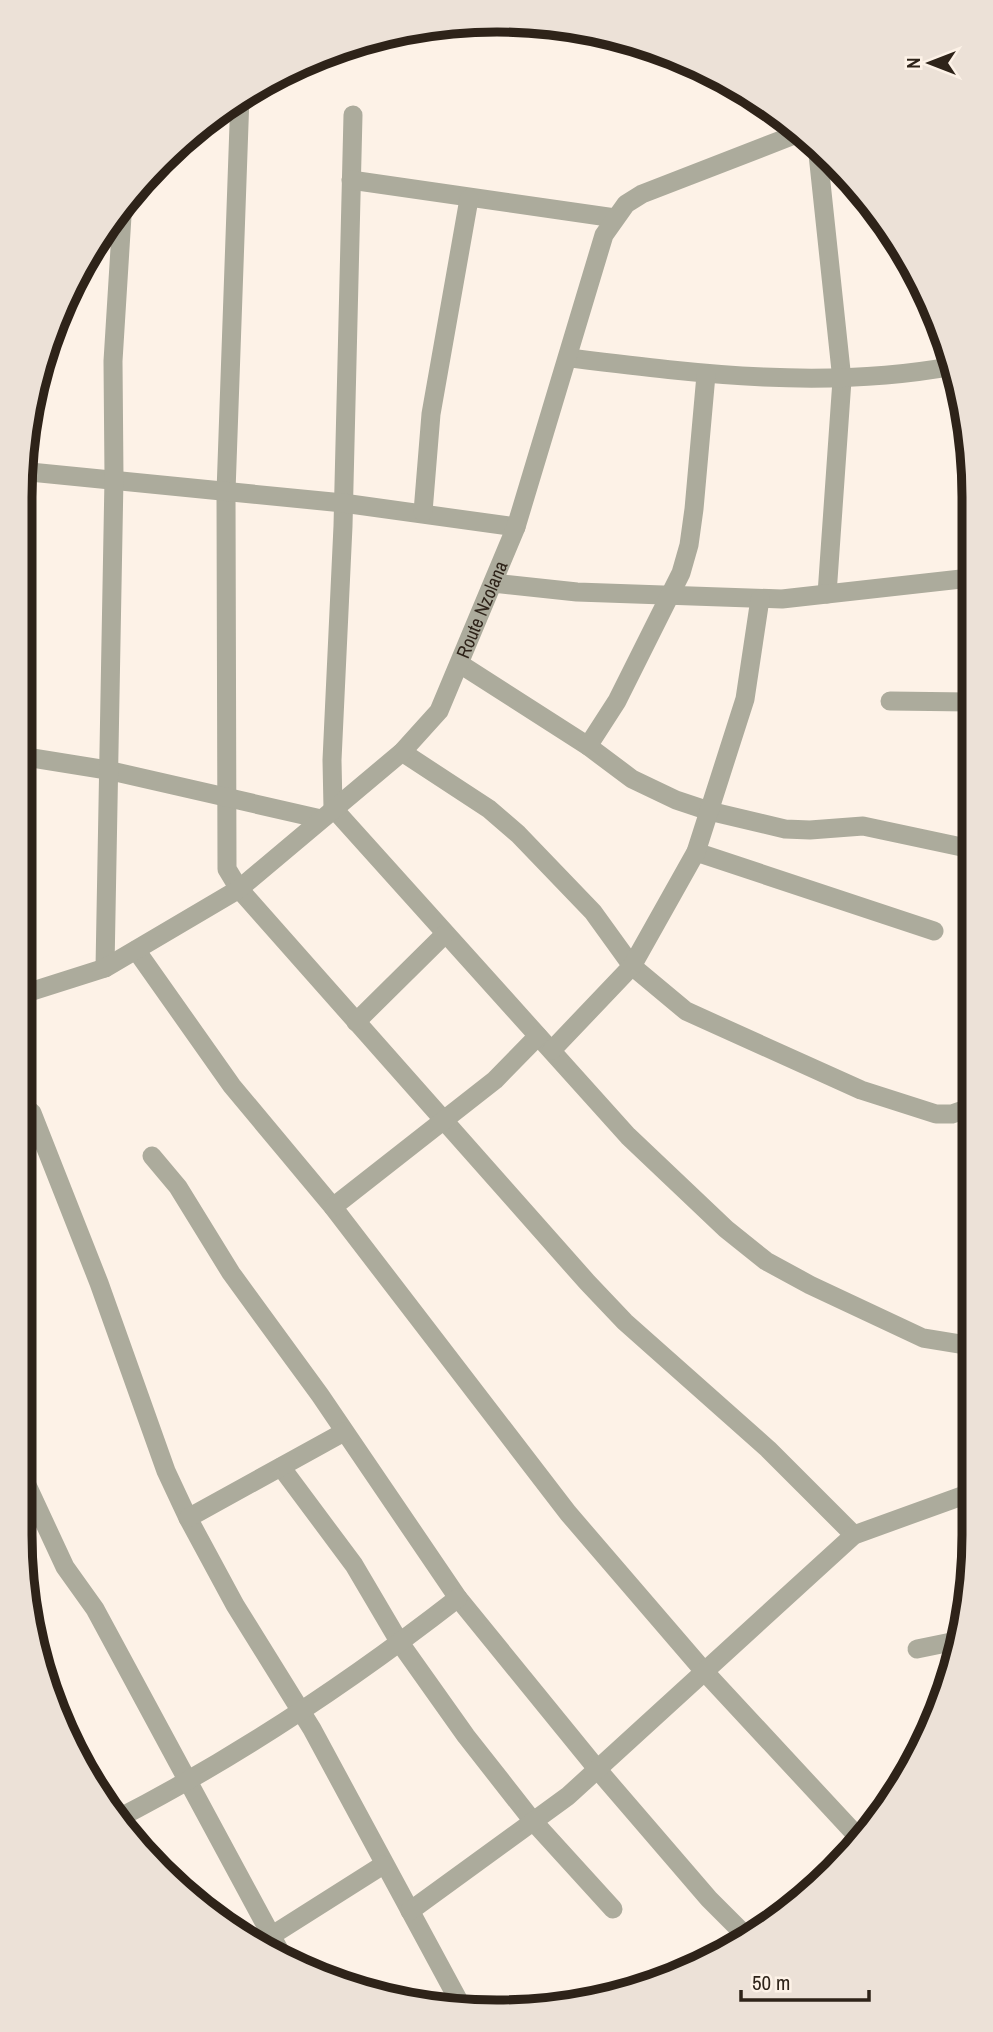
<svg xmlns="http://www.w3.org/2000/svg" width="993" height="2032" viewBox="0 0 993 2032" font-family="'Archivo Narrow',sans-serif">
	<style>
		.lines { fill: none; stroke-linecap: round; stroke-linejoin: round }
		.minor { stroke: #acab9c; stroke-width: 19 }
		.labels { text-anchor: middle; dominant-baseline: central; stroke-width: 5; stroke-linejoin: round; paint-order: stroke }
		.street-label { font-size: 19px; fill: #2e2319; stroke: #fdf2e7 }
		.rim { fill: none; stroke: #2e2319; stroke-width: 9 }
	</style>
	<rect width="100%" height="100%" fill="#fdf2e7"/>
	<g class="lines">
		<g class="minor">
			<polyline points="240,96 226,492 227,869 239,889 587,1282 625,1322 768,1449 854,1535"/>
			<polyline points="353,115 343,526 332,760 333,808 628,1136 726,1229 766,1261 810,1285 923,1338 972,1346"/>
			<polyline points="817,145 842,380 827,594"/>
			<polyline points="351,180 615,218"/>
			<path d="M570,358C699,374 825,390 954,366"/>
			<polyline points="20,471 343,503 516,527"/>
			<polyline points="423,512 431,414 469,199"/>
			<polyline points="493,583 577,592 782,599 970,578"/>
			<polyline points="460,664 588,746 632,779 676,800 709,811 785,829 810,830 863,826 971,849"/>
			<polyline points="890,701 970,702"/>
			<polyline points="588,746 617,701 681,573 689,545 694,509 706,375"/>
			<polyline points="402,752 489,809 518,834 593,912 632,966 686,1011 861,1090 936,1114 952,1114 972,1107"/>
			<polyline points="20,756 107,770 321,819"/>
			<polyline points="696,852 934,931"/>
			<polyline points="136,950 232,1086 333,1207 568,1513 703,1670 859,1838"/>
			<polyline points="105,968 114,478 113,361 123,200"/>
			<path id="s1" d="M20,995L105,968L239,889L402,752L439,711L516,527L604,235L626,204L642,194L802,132"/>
			<polyline points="356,1022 444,935"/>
			<polyline points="552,1050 632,966 696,852 745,699 760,599"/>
			<polyline points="20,1102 32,1113 99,1283 166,1471 188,1518 235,1605 312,1729 461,2005"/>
			<polyline points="152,1156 178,1187 231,1273 320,1395 458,1598 598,1770 709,1899 746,1936"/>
			<polyline points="333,1207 495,1080 538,1036"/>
			<polyline points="281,1467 354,1565 400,1643 466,1736 532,1820 613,1909"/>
			<polyline points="19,1468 65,1567 95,1609 284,1959"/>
			<polyline points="188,1518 344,1432"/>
			<polyline points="917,1649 961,1640"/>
			<path d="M115,1820C236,1758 350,1682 458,1598"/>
			<polyline points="410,1911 568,1796 854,1535 973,1492"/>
			<polyline points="255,1946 383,1865"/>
		</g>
	</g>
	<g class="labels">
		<g class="street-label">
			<text stroke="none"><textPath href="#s1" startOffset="623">Route Nzolana</textPath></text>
		</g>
	</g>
	<path d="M0 0H993V2032H0ZM497 32H497A465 465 0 0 1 962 497V1535A465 465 0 0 1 497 2000H497A465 465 0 0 1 32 1535V497A465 465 0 0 1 497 32Z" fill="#ece1d7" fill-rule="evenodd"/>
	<path class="rim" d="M497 32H497A465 465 0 0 1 962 497V1535A465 465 0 0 1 497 2000H497A465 465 0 0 1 32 1535V497A465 465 0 0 1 497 32Z"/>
	<g transform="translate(930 63) rotate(270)" stroke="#fdf2e7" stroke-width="5" paint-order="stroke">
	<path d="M0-5L12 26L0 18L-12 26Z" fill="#2e2319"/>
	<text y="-10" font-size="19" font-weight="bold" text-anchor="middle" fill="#2e2319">N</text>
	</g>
	<path d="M741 1990v10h128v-10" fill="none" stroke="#2e2319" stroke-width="3.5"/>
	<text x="752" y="1990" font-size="21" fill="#2e2319" stroke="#fdf2e7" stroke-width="5" paint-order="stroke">50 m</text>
</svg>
